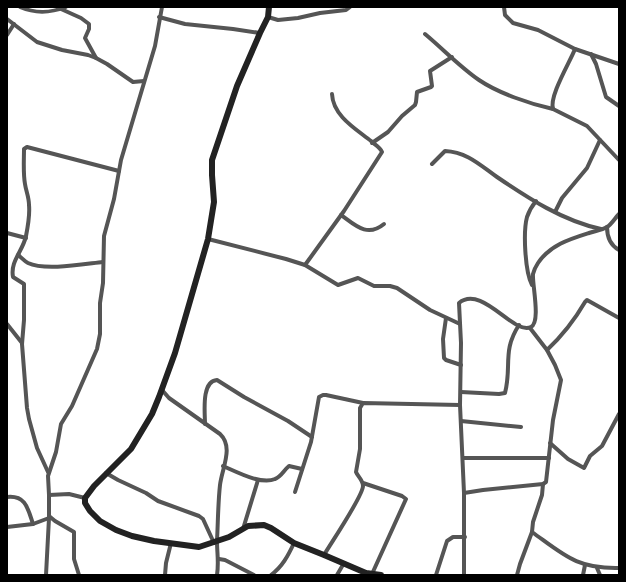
<svg xmlns="http://www.w3.org/2000/svg" width="626" height="582" viewBox="0 0 626 582" font-family="Montserrat,sans-serif">
	<style>
		.lines { fill: none; stroke-linecap: round; stroke-linejoin: round }
		.street { stroke: #555; stroke-width: 4 }
		.secondary { stroke: #222; stroke-width: 6 }
	</style>
	<rect width="100%" height="100%" fill="#fff"/>
	<g class="lines">
		<g class="street">
			<path d="M20,7C36,14 50,13 66,7"/>
			<polyline points="504,7 505,15 513,23 538,30 575,49 619,64"/>
			<polyline points="61,9 81,18 89,24 89,29 85,38 96,58"/>
			<polyline points="159,17 185,24 233,29 260,33"/>
			<polyline points="268,17 278,20 298,18 320,13 346,10 350,7"/>
			<polyline points="7,19 37,42 62,50 88,55 96,58 107,64 133,82 144,81"/>
			<path d="M425,34C443,49 460,67 479,80C498,93 530,104 553,109"/>
			<polyline points="7,35 14,24"/>
			<path d="M575,49C570,62 549,96 553,109L587,126L619,160"/>
			<polyline points="591,54 596,64 606,97 619,106"/>
			<polyline points="372,143 388,132 402,116 415,105 416,102 417,92 431,87 432,86 430,71 452,57"/>
			<path d="M432,164L445,151C467,152 480,165 497,177C528,198 563,221 601,229"/>
			<polyline points="555,212 562,198 587,168 600,140"/>
			<path d="M341,215C355,225 367,238 384,224"/>
			<path d="M607,227C607,237 610,245 619,250"/>
			<polyline points="7,233 26,238"/>
			<polyline points="208,239 286,259 305,265 338,285 358,278 374,286 390,286 397,288 430,310 460,324"/>
			<path d="M18,255C21,257 24,261 28,263C45,271 84,264 103,262"/>
			<path d="M305,265L344,211L382,152C380,147 375,145 371,141C356,129 333,116 332,94"/>
			<path d="M532,285C525,272 523,232 527,217C529,211 532,206 536,201"/>
			<polyline points="446,318 443,339 444,358 446,360 461,365"/>
			<polyline points="7,324 22,343"/>
			<path d="M547,350C563,335 574,321 585,302L587,300L619,318"/>
			<path d="M162,390L169,398L220,434C234,447 222,468 220,485C218,503 218,522 217,541C217,553 219,563 217,575"/>
			<path d="M461,392L499,394L505,393C512,366 502,351 519,325"/>
			<polyline points="461,421 521,427"/>
			<path d="M205,424C205,413 201,381 217,380L244,397L288,421L312,437"/>
			<polyline points="550,443 568,459 584,468 590,456 602,446 619,414"/>
			<polyline points="463,458 549,458"/>
			<path d="M223,466C237,472 261,485 275,479C281,477 284,470 289,466L302,469"/>
			<path d="M48,472L37,448L29,419L27,408L22,344L24,320V284L13,277C10,261 23,251 26,236C28,226 30,215 29,205C29,197 26,191 25,184C23,173 24,160 24,149L27,147L119,171"/>
			<polyline points="106,473 118,480 146,493 158,501 199,516 203,519 214,543"/>
			<polyline points="363,483 402,496 406,499 372,574"/>
			<polyline points="295,492 311,442 319,397 323,395 326,395 363,403"/>
			<polyline points="464,493 483,490 543,484 546,482 553,420 561,380 555,365 547,350 530,328"/>
			<polyline points="49,495 69,494 85,498"/>
			<path d="M7,497C26,495 28,509 33,524"/>
			<polyline points="49,516 55,521 74,532 74,559 79,575"/>
			<polyline points="7,527 33,524 49,518"/>
			<polyline points="243,529 258,480"/>
			<path d="M532,532C564,555 577,569 619,568"/>
			<path d="M324,555C331,543 363,496 363,486C363,480 358,477 356,472L360,449V408L363,403L460,405"/>
			<polyline points="219,559 225,560 254,575"/>
			<polyline points="597,568 600,575"/>
			<polyline points="46,575 49,518 49,495 48,476 56,452 61,424 72,406 97,349 100,334 100,303 103,283 104,236 114,199 121,160 155,46 162,7"/>
			<polyline points="165,575 166,563 171,543"/>
			<path d="M271,575C282,567 288,556 294,543"/>
			<polyline points="337,575 344,563"/>
			<polyline points="436,575 447,541 453,537 465,537"/>
			<path d="M464,575V493L460,405L461,343L459,303C482,284 514,336 531,327C541,322 532,284 533,274C534,270 536,266 538,263C550,245 570,239 589,233C595,231 602,230 607,227C612,224 615,218 619,214"/>
			<polyline points="517,575 520,564 532,532 533,522 542,495 543,484"/>
			<polyline points="583,575 585,565"/>
		</g>
		<polyline class="secondary" points="269,7 268,17 260,33 237,86 212,160 212,175 214,202 208,239 175,353 159,397 152,414 131,449 94,486 85,498 85,503 90,511 100,521 116,530 132,536 154,541 199,547 229,537 248,526 264,525 271,528 294,543 324,555 366,573 381,575"/>
	</g>
	<rect width="626" height="582" fill="none" stroke="#000000" stroke-width="16"/>
</svg>
